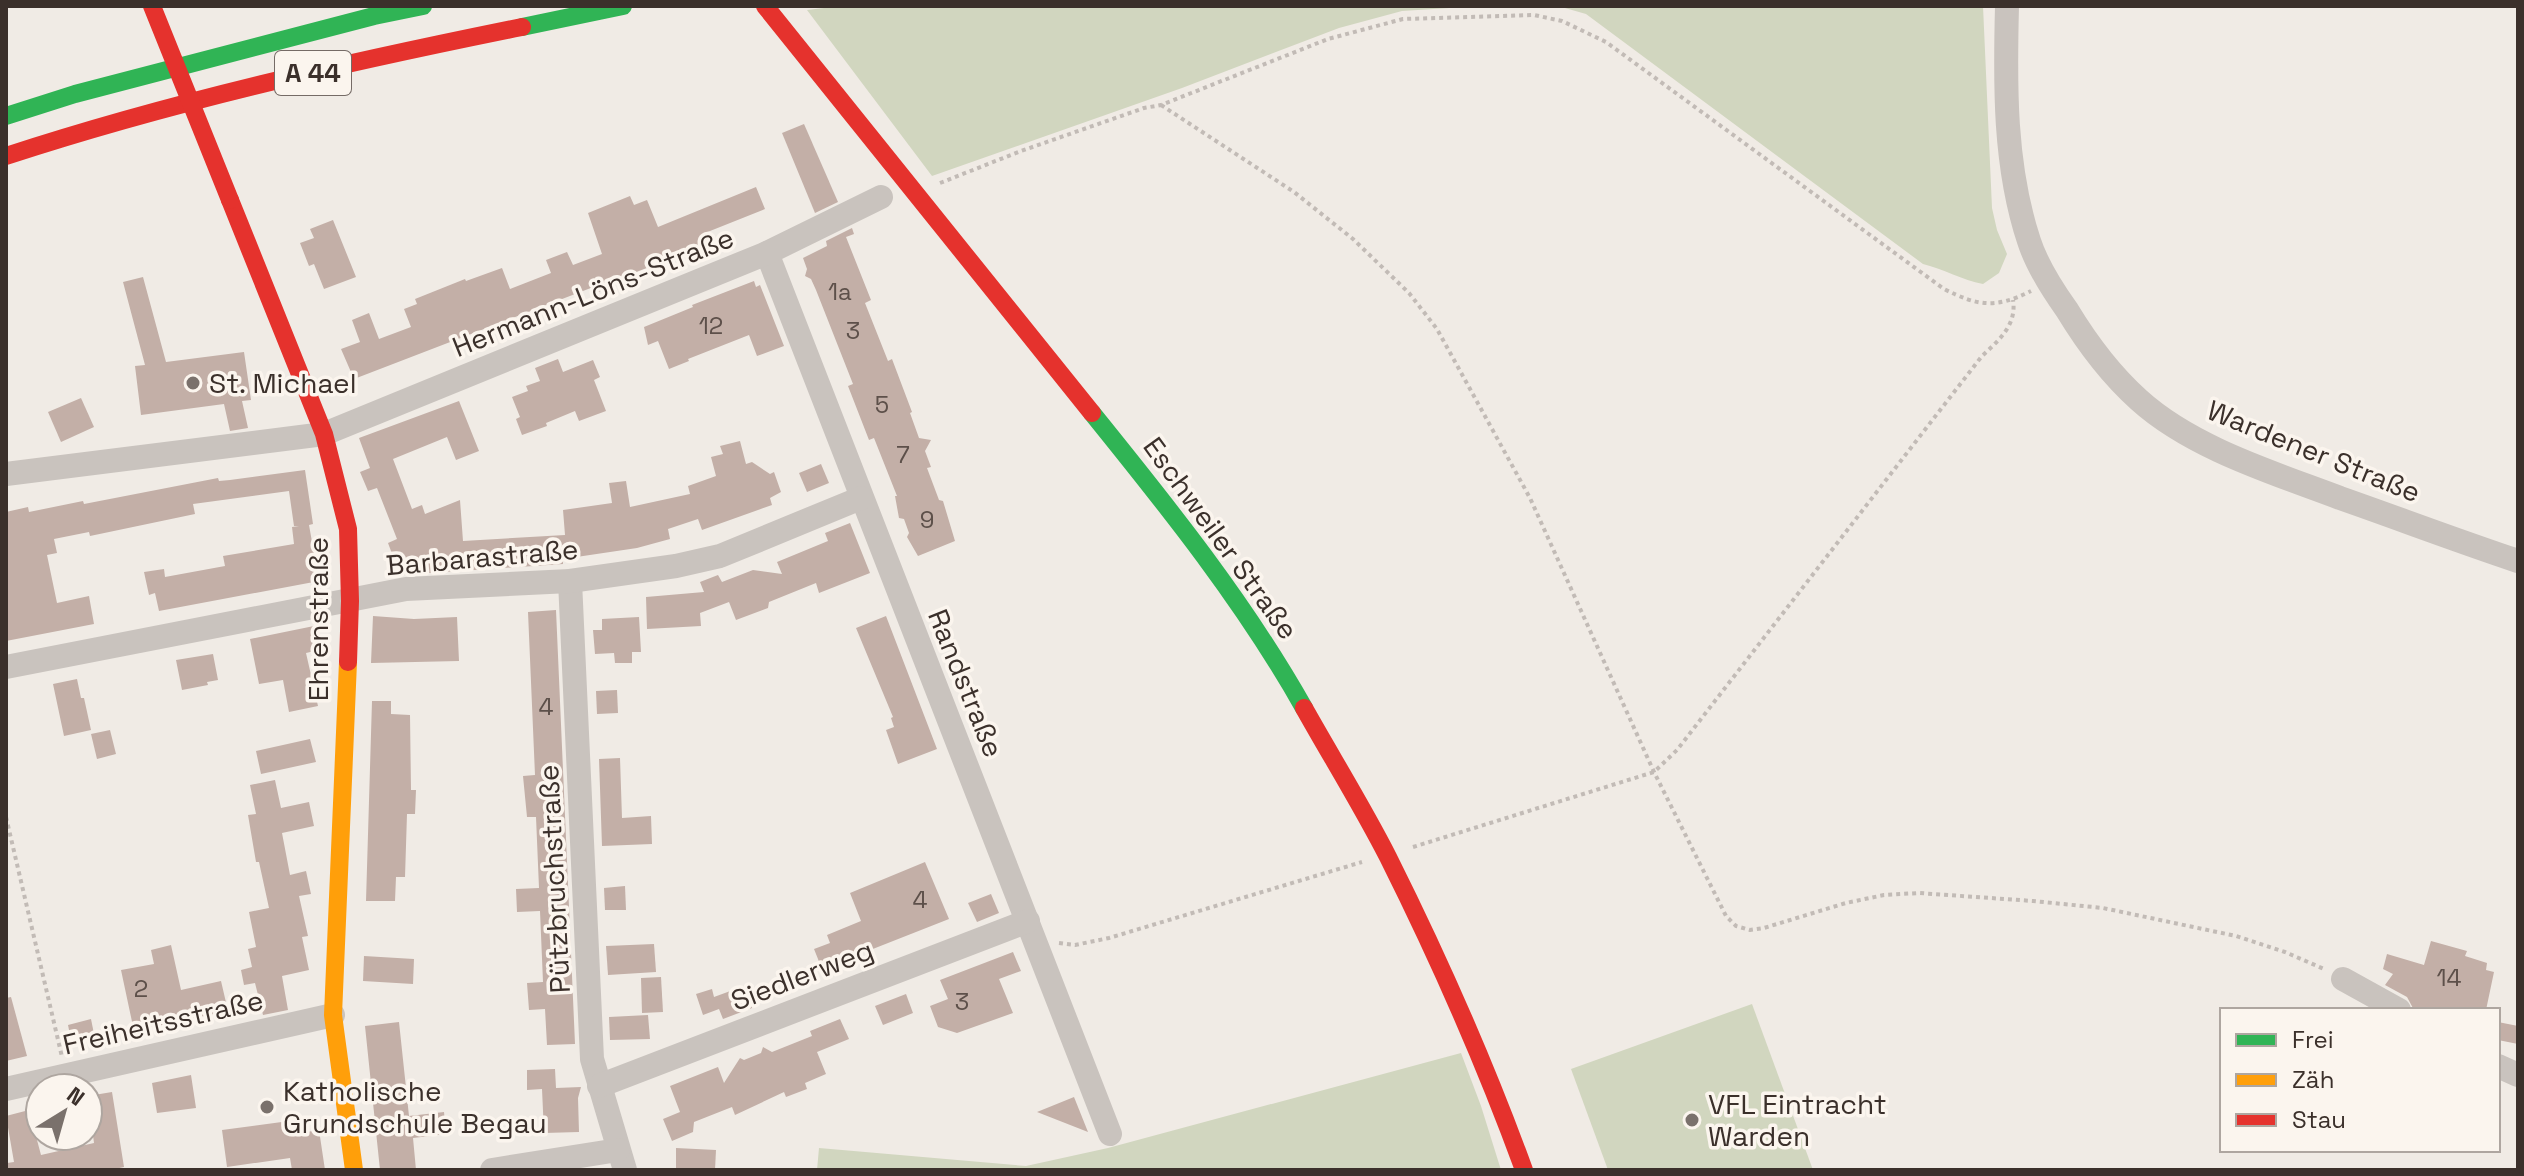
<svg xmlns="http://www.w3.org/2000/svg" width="2524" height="1176" viewBox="0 0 2524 1176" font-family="'Space Grotesk',sans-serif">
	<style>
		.green { fill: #d1d6bf }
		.building { fill: #c3afa7 }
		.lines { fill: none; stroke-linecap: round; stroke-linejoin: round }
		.path { stroke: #c2bbb6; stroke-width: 4; stroke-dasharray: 4 4; stroke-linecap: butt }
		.street { stroke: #c9c3be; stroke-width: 24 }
		.fast { stroke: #30b455; stroke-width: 18 }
		.slow { stroke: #ff9f0a; stroke-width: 18 }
		.jam { stroke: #e5322d; stroke-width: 18 }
		.jam-bridge { stroke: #e5322d; stroke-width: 18 }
		.poi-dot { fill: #7a716c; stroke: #fbf5ee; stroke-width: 3 }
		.labels { text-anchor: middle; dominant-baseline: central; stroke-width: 7; stroke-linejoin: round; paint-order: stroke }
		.number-label { font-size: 24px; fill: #5d504a }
		.shield { fill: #fbf5ee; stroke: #756b66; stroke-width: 2 }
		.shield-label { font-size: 26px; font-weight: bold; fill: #3b302b }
		.street-label { font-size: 28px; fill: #3b302b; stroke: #fbf5ee }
		.poi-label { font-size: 28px; fill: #3b302b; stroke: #fbf5ee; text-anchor: start }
	</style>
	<rect width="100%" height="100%" fill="#f0ebe5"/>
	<g class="green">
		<polygon points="841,6 1481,6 1402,11 1339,28 1182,88 932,176 807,10"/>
		<path d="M1558,6H1983L1992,208L1997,230L2007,254L1999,273L1983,284C1962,280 1944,269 1923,264L1586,14Z"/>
		<polygon points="1752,1004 1813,1170 1608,1170 1571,1069"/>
		<polygon points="1461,1053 1481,1106 1501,1170 817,1170 819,1148 1026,1166 1108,1148"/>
	</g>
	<g class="building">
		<polygon points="804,124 838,202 815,213 782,133"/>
		<polygon points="756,187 765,209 705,233 709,244 613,281 615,286 598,292 596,286 354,379 341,349 360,342 352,320 369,313 379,339 411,327 404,309 417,304 415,299 465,279 466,281 502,268 510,289 551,273 546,260 567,252 573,265 602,254 588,213 630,196 634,205 647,200 658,227"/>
		<polygon points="333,220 356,277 324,289 314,264 309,266 300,243 314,238 310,229"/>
		<polygon points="852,228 854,234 846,237 871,300 865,303 888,361 892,359 912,412 910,413 919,438 931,440 925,451 931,467 927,468 939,500 943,501 955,541 918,556 907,537 909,533 904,519 899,518 895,496 897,496 874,438 869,440 848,386 853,384 816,290 811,279 805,276 807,269 803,258 827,246 826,241"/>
		<polygon points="143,277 166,362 244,352 251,400 242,401 248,428 230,431 224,404 141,415 135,366 145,365 123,282"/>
		<polygon points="754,281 756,287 760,285 784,346 757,356 749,335 688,359 689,361 669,369 658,341 648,345 644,327 693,307 692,305"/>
		<polygon points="558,359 563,372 593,360 600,377 594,380 606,411 579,421 575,411 546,423 547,426 522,435 516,419 520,417 512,397 528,391 526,386 540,381 535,368"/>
		<polygon points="81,398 94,427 61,442 48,412"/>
		<polygon points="459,401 479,451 456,460 447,437 393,459 412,509 422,505 425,514 460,500 463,541 565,535 563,510 612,503 609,483 626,481 630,507 690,494 688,486 716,476 711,457 723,454 720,446 740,441 746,464 752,462 770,474 774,472 781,492 770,498 772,505 702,530 698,519 668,529 670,539 637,548 563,559 563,564 400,575 388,543 397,539 377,488 368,491 360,472 370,468 359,438"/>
		<polygon points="821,464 829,483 807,492 799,473"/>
		<polygon points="305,470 313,524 309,525 319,581 159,611 155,593 149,595 144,572 164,569 165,577 225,566 223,556 294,544 292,527 299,526 294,526 289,491 193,504 195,514 90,536 89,532 54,539 57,553 47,555 57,603 89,596 94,624 6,641 6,512 28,507 29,512 83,501 84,504 218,478 219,481 230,480"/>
		<polygon points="850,523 870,573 819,593 816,583 769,602 768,608 736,620 729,602 700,613 701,626 647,629 646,597 704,592 700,582 718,575 722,582 753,570 782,574 777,562 828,541 825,533"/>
		<polygon points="556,610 575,1044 547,1045 545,1009 529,1010 527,983 543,982 540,911 517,912 516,889 539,888 536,817 527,817 523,776 535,775 528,612"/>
		<polygon points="373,616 414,619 457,617 459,661 371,663"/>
		<polygon points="886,616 937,749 898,764 886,730 894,727 891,718 893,717 856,628"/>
		<polygon points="639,617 641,652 632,652 632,663 615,663 614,653 595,654 593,630 602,630 602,619"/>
		<polygon points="314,626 319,650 306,653 318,706 289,712 283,680 259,684 250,639"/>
		<polygon points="213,654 218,680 207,682 208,685 182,690 176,660"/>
		<polygon points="77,679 81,698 84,698 91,730 64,736 53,684"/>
		<polygon points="617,690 618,713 597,714 596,691"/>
		<polygon points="372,701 391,701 391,714 410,715 411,790 416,790 415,814 407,814 405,877 396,877 395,901 366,901"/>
		<polygon points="110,730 116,754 97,759 91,734"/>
		<polygon points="310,739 316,762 261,774 256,751"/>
		<polygon points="620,758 622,818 651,816 652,844 602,846 599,759"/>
		<polygon points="275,780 281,808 309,802 314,826 282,833 290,875 306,871 311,894 299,896 308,936 302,937 309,970 282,976 288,1010 263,1015 255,983 244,985 241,970 252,967 248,949 256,947 249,912 269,908 259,862 256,862 248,815 256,814 250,785"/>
		<polygon points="925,862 949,919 822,969 814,949 830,943 827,935 861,921 850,893"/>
		<polygon points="625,886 626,910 605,910 604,888"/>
		<polygon points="991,894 999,913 977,922 968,903"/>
		<polygon points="2431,941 2467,951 2465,956 2487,963 2486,970 2494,972 2486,1010 2414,1010 2407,997 2385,985 2393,974 2383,969 2387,954 2424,965"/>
		<polygon points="654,944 656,972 608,975 606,946"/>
		<polygon points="171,945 181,990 221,981 228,1011 134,1031 121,970 154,964 151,950"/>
		<polygon points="1013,952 1021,971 999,979 1013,1013 957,1033 938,1027 930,1006 948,999 940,980"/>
		<polygon points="364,956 414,959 413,984 363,981"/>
		<polygon points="661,977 663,1012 642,1013 641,978"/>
		<polygon points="744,986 752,1008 723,1019 719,1009 703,1015 696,994 712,989 714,997"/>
		<polygon points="906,994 913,1013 883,1025 875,1006"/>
		<polygon points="11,997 27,1056 6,1061 6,998"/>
		<polygon points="648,1015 650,1039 610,1040 609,1017"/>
		<polygon points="91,1019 95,1039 72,1044 68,1025"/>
		<polygon points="840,1019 849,1039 817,1052 826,1074 805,1083 807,1089 786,1097 784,1092 735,1115 732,1107 694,1122 693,1132 672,1141 663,1119 680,1112 670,1086 718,1067 724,1083 740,1058 744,1060 761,1053 763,1047 772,1052 812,1036 810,1031"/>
		<polygon points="399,1022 409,1116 444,1112 446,1134 413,1138 416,1170 380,1170 365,1026"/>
		<polygon points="2498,1022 2518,1026 2518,1044 2498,1040"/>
		<polygon points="555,1069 556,1088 581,1087 578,1098 579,1132 544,1133 542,1089 527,1090 527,1070"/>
		<polygon points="191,1075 196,1108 157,1113 152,1083"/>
		<polygon points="112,1092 124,1167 110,1170 8,1170 7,1163 14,1162 6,1116 29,1110 41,1155 94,1143 88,1096"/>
		<polygon points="1074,1097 1088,1132 1037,1112"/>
		<polygon points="304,1119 306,1132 319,1130 325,1170 292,1170 290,1158 227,1167 222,1130"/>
		<polygon points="676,1148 716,1150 715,1170 676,1170"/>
	</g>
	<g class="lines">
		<g class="path">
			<polyline points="1161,105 1294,192 1353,239 1409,293 1437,329 1530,498 1654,772 1726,916 1736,926 1750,930 1764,928 1846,903 1884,895 1919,893 2033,901 2103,908 2236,936 2285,952 2324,969"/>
			<path d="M940,183L1021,151L1144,108L1161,105L1328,39L1403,19L1534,15L1562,21L1606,42L1944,289C1978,306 1995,309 2031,291"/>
			<polyline points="6,817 62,1057"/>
			<path d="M1413,847L1654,772L1677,750L1982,356C1999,340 2017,325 2013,300"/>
			<polyline points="1059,943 1075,945 1109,938 1362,862"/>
		</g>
		<g class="street">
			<path d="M2007,6C2005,84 2004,166 2029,241C2037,266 2052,289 2067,310C2087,343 2110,374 2139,400C2192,448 2274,473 2340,498C2400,519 2458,541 2518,561"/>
			<polyline points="767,253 1110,1134"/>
			<polyline points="6,474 324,434 767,253 881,197"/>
			<polyline points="570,581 592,1059 625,1170"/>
			<polyline points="6,667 406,589 570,581 676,566 720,556 861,498"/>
			<polyline points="2343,979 2399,1010"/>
			<polyline points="2498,1066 2518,1075"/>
			<polyline points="599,1086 1028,921"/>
			<polyline points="6,1089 333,1015"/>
			<polyline points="492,1170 618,1150"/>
		</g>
		<g class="fast">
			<polyline points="522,27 623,6"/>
			<polyline points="6,116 75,94 374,16 423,6"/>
			<path d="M1092,413C1168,507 1245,603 1304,708"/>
		</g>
		<polyline class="slow" points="348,662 333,1015 354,1170"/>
		<g class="jam">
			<polyline points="765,6 1092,413"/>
			<path d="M6,156C174,101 349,62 522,27"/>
			<polyline points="230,200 324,434 348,529 350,601 348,662"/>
			<path d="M1304,708C1332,758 1362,806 1388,857C1439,959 1485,1063 1524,1170"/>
		</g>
		<polyline class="jam-bridge" points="152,6 230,200"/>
	</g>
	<g class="poi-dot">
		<circle cx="193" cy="383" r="8"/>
		<circle cx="267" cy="1107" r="8"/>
		<circle cx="1692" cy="1120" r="8"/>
	</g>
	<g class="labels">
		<g class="number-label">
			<text x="840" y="291">1a</text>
			<text x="711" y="325">12</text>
			<text x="853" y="330">3</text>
			<text x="882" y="404">5</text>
			<text x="903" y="454">7</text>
			<text x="927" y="519">9</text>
			<text x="546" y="706">4</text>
			<text x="920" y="899">4</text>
			<text x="2449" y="977">14</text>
			<text x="141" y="988">2</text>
			<text x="962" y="1001">3</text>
		</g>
		<rect class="shield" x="275" y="51" width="76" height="44" rx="6"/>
		<g class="shield-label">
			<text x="313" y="73">A 44</text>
		</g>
		<g class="street-label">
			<text transform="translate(593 292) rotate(-22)">Hermann-Löns-Straße</text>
			<text transform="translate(2314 451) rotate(22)">Wardener Straße</text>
			<text transform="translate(1221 538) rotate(54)">Eschweiler Straße</text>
			<text transform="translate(482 557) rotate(-5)">Barbarastraße</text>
			<text transform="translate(318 619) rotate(-90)">Ehrenstraße</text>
			<text transform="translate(966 683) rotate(68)">Randstraße</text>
			<text transform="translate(554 879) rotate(-93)">Pützbruchstraße</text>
			<text transform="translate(802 975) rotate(-21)">Siedlerweg</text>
			<text transform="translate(163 1022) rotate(-13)">Freiheitsstraße</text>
		</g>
		<g class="poi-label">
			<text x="209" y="383">St. Michael</text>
			<text x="283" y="1091">Katholische<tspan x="283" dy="32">Grundschule Begau</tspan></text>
			<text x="1708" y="1104">VFL Eintracht<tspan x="1708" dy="32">Warden</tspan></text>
		</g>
	</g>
	<rect width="2524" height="1176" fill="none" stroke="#3b302b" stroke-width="16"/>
	<rect x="2220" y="1008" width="280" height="144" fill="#fbf5ee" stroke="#aea6a0" stroke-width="2"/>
	<rect x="2236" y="1034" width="40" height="12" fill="#30b455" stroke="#aea6a0" stroke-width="2"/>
	<text x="2292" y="1048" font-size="24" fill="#3b302b">Frei</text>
	<rect x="2236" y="1074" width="40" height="12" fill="#ff9f0a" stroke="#aea6a0" stroke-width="2"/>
	<text x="2292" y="1088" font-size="24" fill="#3b302b">Zäh</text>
	<rect x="2236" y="1114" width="40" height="12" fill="#e5322d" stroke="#aea6a0" stroke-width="2"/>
	<text x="2292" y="1128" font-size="24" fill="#3b302b">Stau</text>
	<g transform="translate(64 1112) rotate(37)"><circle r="38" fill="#fbf5ee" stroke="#aea6a0" stroke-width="2"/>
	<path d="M0-6L14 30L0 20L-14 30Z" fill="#7a716c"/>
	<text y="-12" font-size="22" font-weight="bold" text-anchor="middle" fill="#3b302b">N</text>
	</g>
</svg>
